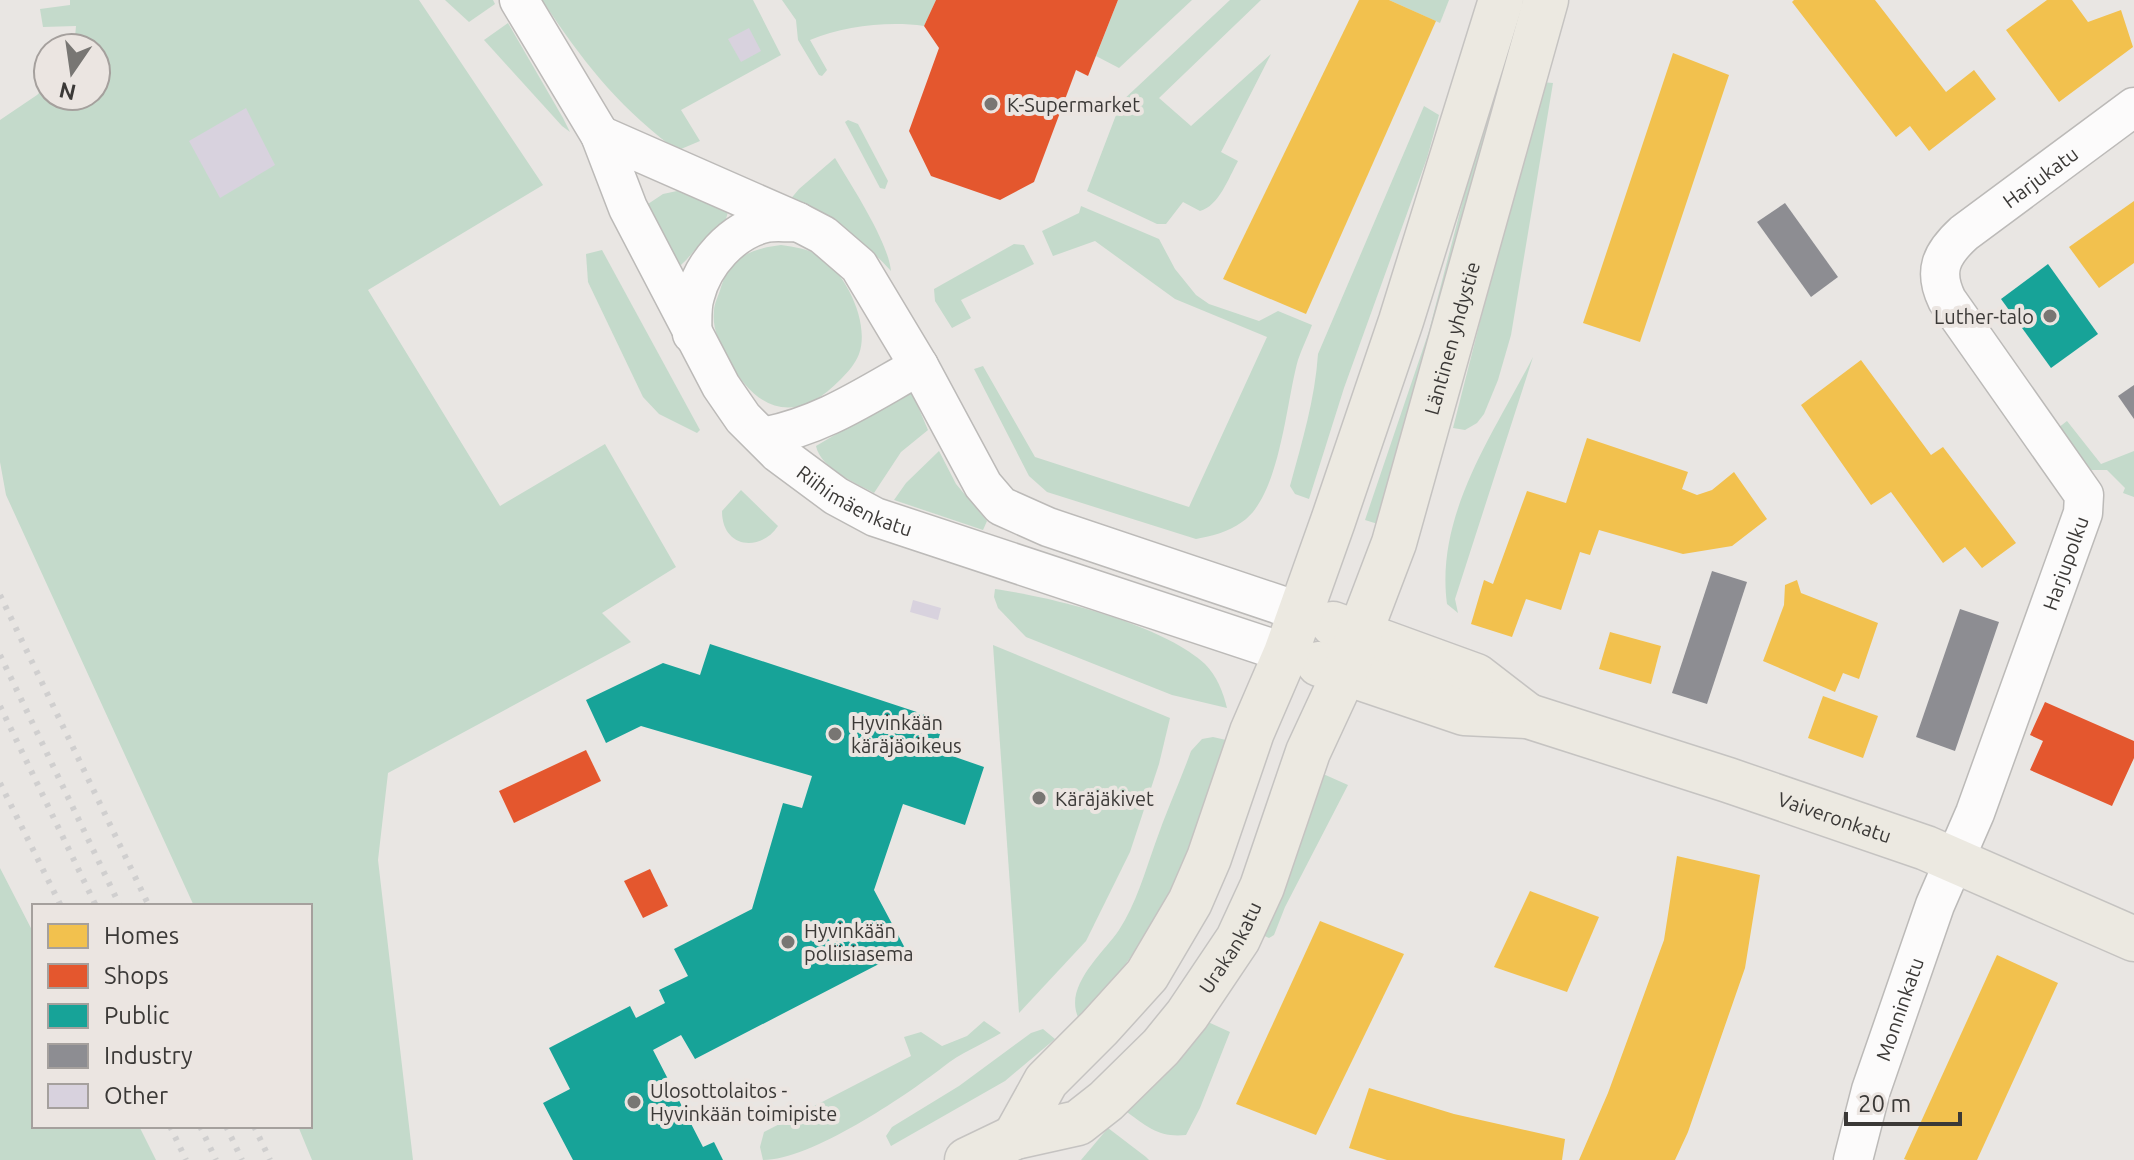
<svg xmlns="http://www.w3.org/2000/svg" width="2134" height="1160" viewBox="0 0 2134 1160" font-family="Ubuntu,sans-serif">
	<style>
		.green { fill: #c4dacb }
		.homes { fill: #f2c14e }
		.shops { fill: #e4572e }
		.public { fill: #17a398 }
		.industry { fill: #8d8d92 }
		.building { fill: #d8d2de }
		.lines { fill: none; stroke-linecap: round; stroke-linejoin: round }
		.minor-casing { stroke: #bcbab8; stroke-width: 41 }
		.major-casing { stroke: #c5c3c1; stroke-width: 47 }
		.minor { stroke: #fcfbfb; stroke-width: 38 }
		.major { stroke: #ece9e1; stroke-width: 44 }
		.rail { stroke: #d0cfcf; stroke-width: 6; stroke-dasharray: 4 8; stroke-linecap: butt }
		.poi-dot { fill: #787673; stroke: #ebe5e1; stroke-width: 3 }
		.labels { text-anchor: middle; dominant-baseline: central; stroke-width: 8; stroke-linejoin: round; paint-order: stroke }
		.poi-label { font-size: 20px; fill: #3b3937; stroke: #ebe5e1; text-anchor: start }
		.street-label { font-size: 20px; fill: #3b3937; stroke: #ebe5e1 }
	</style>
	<rect width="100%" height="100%" fill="#e9e6e3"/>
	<g class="green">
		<polygon points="70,0 419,0 543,185 368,290 500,506 605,444 676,567 602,613 631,642 388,773 378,860 413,1160 312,1160 298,1126 310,1126 310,906 194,906 6,495 0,462 0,120 37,95 48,84 48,96 96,96 96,48 74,48 76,26 43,27 40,9 70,5"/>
		<polygon points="445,0 493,0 495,4 469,22"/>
		<path d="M542,0H753L781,55L681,110L700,141L681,149L671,146C614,102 582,60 542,0Z"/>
		<path d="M782,0H936L924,26C888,21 844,26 810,40L827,70L822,76L819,75L798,40L796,20Z"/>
		<polygon points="1118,0 1192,0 1119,68 1096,56"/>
		<path d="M1230,0H1261L1159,98L1191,126L1271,54L1221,152L1238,161C1229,177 1219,206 1200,211L1183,202L1166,224H1157L1087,191L1121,102Z"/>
		<polygon points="1389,0 1449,0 1440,23"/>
		<polygon points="1521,0 1532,0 1381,525 1365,520 1429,331 1483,123"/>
		<polygon points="508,23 563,118 570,132 562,126 484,40"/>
		<polygon points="1541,82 1553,83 1511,335 1498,380 1484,414 1477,423 1465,430 1453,428"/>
		<path d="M1424,106L1439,115L1427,158L1344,388L1309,499L1295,494L1290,486C1302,442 1315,399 1318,354Z"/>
		<polygon points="848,120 858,124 888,181 885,189 880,188 845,122"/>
		<path d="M835,158C851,185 888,241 891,271C863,239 828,219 789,201L799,189Z"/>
		<path d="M677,191L696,194L728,209C727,226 717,229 705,240C696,247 690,257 681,265L672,256L648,204L663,194Z"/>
		<path d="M1081,206L1159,239L1175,269L1196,295L1209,304L1259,321L1278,311L1312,325C1308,336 1302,348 1298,360C1286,402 1280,497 1242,522C1228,532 1212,536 1196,539L1047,492L1029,476L974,369L983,366L1035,457L1189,507L1267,337L1175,299L1095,241L1053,256L1042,231L1079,213Z"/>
		<polygon points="1014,244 1024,245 1034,264 961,300 971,318 952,328 935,301 934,289"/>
		<path d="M781,245C795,247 809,249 821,257C847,275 870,324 859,354C855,364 848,372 841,379C795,427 755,411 727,357C719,342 712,328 714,311C714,303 719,295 721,287C724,279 728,266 735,261C749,251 764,247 781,245Z"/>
		<polygon points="602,250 700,430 697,433 659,414 643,397 588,282 586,254"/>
		<path d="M1533,357L1455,599L1458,613L1447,604C1435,514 1494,433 1533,357Z"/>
		<path d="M911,390L928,430L901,452L874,493C856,483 821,469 816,446Z"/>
		<polygon points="2067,421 2101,464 2134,451 2134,497 2123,493 2125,488 2107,470 2091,470 2058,428"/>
		<polygon points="939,451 956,484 987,521 983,530 894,500 906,483"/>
		<path d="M741,490L778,526C761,552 722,549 722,511Z"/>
		<path d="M995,589C1052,597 1162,624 1205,664C1217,676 1223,692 1227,708L1172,695L1026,637L998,608L994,597Z"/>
		<polygon points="993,645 1170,718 1159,764 1130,852 1086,941 1019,1013"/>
		<path d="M1213,737L1226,740C1214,776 1205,816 1189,851C1161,916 1127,968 1080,1021C1061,988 1102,955 1119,930C1136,904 1145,872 1155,844C1166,812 1180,782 1191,751L1202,739Z"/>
		<polygon points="1321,773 1348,785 1285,907 1274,935 1269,938 1260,934"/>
		<polygon points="0,868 34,934 34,1126 139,1126 156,1160 0,1160"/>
		<path d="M984,1021L1001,1033C983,1044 960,1053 943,1067C904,1097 811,1160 763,1160L760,1147L764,1132L911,1056L904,1037L921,1032L942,1046L967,1036Z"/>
		<path d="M1208,1022L1230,1032L1200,1108L1186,1135C1160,1138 1147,1127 1127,1112L1164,1076Z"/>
		<polygon points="1043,1029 1055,1039 1005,1081 891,1146 886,1136 892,1127 959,1086 1031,1033"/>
		<polygon points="1108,1128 1146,1157 1149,1160 1081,1160"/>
	</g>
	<g class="homes">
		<polygon points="1359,0 1389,0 1436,21 1306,314 1223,279"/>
		<polygon points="1794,0 1875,0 1946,92 1974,70 1996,99 1929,151 1910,126 1896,137 1792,2"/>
		<polygon points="2047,0 2072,0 2088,22 2121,10 2133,47 2059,102 2006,30"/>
		<polygon points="1673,53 1729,75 1640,342 1583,323"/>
		<polygon points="2134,201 2134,263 2099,288 2069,247"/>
		<polygon points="1861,360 1931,455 1943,447 2016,543 1982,568 1965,547 1943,563 1891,492 1871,505 1801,405"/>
		<polygon points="1587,438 1688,472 1682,489 1697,495 1712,490 1734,472 1767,519 1732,546 1683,554 1599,530 1590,555 1580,552 1561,610 1526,599 1512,637 1471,624 1484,580 1493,584 1527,491 1566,503"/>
		<polygon points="1797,580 1801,593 1878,623 1859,679 1843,673 1835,692 1763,661 1784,605 1785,585"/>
		<polygon points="1610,632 1661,646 1651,684 1599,669"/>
		<polygon points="1823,696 1878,716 1863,758 1808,738"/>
		<polygon points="1677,856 1760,875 1745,968 1688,1132 1675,1160 1579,1160 1608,1093 1664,940"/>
		<polygon points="1530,891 1599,917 1567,992 1494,967"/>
		<polygon points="1320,921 1404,954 1316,1135 1236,1104"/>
		<polygon points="1997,955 2058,983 1977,1160 1907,1160 1904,1159"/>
		<polygon points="1369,1088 1454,1114 1565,1139 1562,1160 1387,1160 1349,1148"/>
	</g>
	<g class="shops">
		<polygon points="936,0 1118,0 1088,76 1076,70 1034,182 1000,200 931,176 909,131 939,48 924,26"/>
		<polygon points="2045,702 2134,741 2134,758 2112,806 2030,770 2043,741 2030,735"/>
		<polygon points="586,750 601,781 514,823 499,791"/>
		<polygon points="650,869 668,906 643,918 624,881"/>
	</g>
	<g class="public">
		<polygon points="2048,264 2098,334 2051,368 2001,299"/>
		<polygon points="710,644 944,721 935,750 984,767 965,825 903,804 874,890 906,950 695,1059 681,1035 653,1050 703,1147 714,1142 723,1160 573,1160 543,1103 570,1089 549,1048 630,1006 636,1018 665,1003 659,990 688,976 674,949 752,909 783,803 802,808 812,776 641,726 606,743 586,700 663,663 700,675"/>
	</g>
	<g class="industry">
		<polygon points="1785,203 1838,277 1811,297 1757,222"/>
		<polygon points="2134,385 2134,419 2118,396"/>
		<polygon points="1712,571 1747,582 1707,704 1672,693"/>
		<polygon points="1960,609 1999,622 1955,751 1916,737"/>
	</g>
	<g class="building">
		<polygon points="749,28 761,51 741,62 728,39"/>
		<polygon points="246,108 275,165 220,198 189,141"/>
		<polygon points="913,600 941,608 938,620 910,612"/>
	</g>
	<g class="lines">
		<g class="minor-casing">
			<g id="minor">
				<path id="s1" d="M519,0L600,135L628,208L721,386L743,418L778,453L836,496L875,517L1286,653"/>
				<polyline points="600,135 798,222 823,235 859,266 919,366 983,485 1001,506 1048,527 1301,612"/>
				<path d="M692,334C693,322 691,308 695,296C703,264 732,230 766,223C776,221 788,223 798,222"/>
				<path d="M763,437C824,425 865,396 919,366"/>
				<path id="s2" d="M1853,1160L1871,1090L1935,905L1975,813L2083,513L2084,495L1947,300C1933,271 1941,254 1964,233L2134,107"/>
			</g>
		</g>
		<g class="major-casing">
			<g id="major">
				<polyline points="1333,624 1476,676 1528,716"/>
				<path id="s3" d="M1319,664L1464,713L1528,716L1728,780L1926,848L2134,939"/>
				<polyline points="1015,1137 1046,1081 1099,1028 1147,975 1190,902 1209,858 1252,732 1286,653 1333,521 1401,321 1501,0"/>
				<path id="s4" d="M967,1160L1015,1137L1078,1123L1106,1101L1161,1047L1187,1015L1238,939L1262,887L1308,752L1345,672L1394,543L1546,0"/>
			</g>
		</g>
		<use href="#minor" class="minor"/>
		<use href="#major" class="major"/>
		<g class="rail">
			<polyline points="0,595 149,906"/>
			<polyline points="0,655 120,906"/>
			<polyline points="0,706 96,906"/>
			<polyline points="0,783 61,906"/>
			<polyline points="170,1126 186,1160"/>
			<polyline points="200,1126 216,1160"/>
			<polyline points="226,1126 242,1160"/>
			<polyline points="254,1126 270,1160"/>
		</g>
	</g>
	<g class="poi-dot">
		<circle cx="991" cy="104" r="8"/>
		<circle cx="2050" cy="316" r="8"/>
		<circle cx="835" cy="734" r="8"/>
		<circle cx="1039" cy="798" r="8"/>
		<circle cx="788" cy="942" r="8"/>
		<circle cx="634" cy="1102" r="8"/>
	</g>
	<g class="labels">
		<g class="poi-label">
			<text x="1007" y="104">K-Supermarket</text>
			<text x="2034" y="316" text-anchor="end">Luther-talo</text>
			<text x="851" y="722">Hyvinkään<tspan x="851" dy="23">käräjäoikeus</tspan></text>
			<text x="1055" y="798">Käräjäkivet</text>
			<text x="804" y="930">Hyvinkään<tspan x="804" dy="23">poliisiasema</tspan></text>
			<text x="650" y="1090">Ulosottolaitos -<tspan x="650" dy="23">Hyvinkään toimipiste</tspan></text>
		</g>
		<g class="street-label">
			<text stroke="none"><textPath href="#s2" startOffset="1114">Harjukatu</textPath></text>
			<text stroke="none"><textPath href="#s4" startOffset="1002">Läntinen yhdystie</textPath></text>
			<text stroke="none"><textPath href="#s1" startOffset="616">Riihimäenkatu</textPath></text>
			<text stroke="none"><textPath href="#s2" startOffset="634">Harjupolku</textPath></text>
			<text stroke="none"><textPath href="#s3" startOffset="540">Vaiveronkatu</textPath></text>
			<text stroke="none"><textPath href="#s4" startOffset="352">Urakankatu</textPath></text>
			<text stroke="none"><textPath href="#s2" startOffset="158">Monninkatu</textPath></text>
		</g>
	</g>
	<rect x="32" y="904" width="280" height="224" fill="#ebe5e1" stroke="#a5a09d" stroke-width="2"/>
	<rect x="48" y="924" width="40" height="24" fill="#f2c14e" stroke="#a5a09d" stroke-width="2"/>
	<text x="104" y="944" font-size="24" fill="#3b3937">Homes</text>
	<rect x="48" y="964" width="40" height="24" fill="#e4572e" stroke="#a5a09d" stroke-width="2"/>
	<text x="104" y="984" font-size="24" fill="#3b3937">Shops</text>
	<rect x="48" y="1004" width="40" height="24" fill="#17a398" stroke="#a5a09d" stroke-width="2"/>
	<text x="104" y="1024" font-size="24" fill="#3b3937">Public</text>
	<rect x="48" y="1044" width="40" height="24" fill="#8d8d92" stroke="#a5a09d" stroke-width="2"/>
	<text x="104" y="1064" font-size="24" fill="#3b3937">Industry</text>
	<rect x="48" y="1084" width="40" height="24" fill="#d8d2de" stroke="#a5a09d" stroke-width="2"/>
	<text x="104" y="1104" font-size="24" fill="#3b3937">Other</text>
	<g transform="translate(72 72) rotate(193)"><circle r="38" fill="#ebe5e1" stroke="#a5a09d" stroke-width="2"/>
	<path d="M0-6L14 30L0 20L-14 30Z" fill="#787673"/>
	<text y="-12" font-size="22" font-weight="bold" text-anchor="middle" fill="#3b3937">N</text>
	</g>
	<path d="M1846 1112v12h114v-12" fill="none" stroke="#3b3937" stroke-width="4"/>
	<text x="1858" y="1112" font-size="24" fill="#3b3937" stroke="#ebe5e1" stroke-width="6" paint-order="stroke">20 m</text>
</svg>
